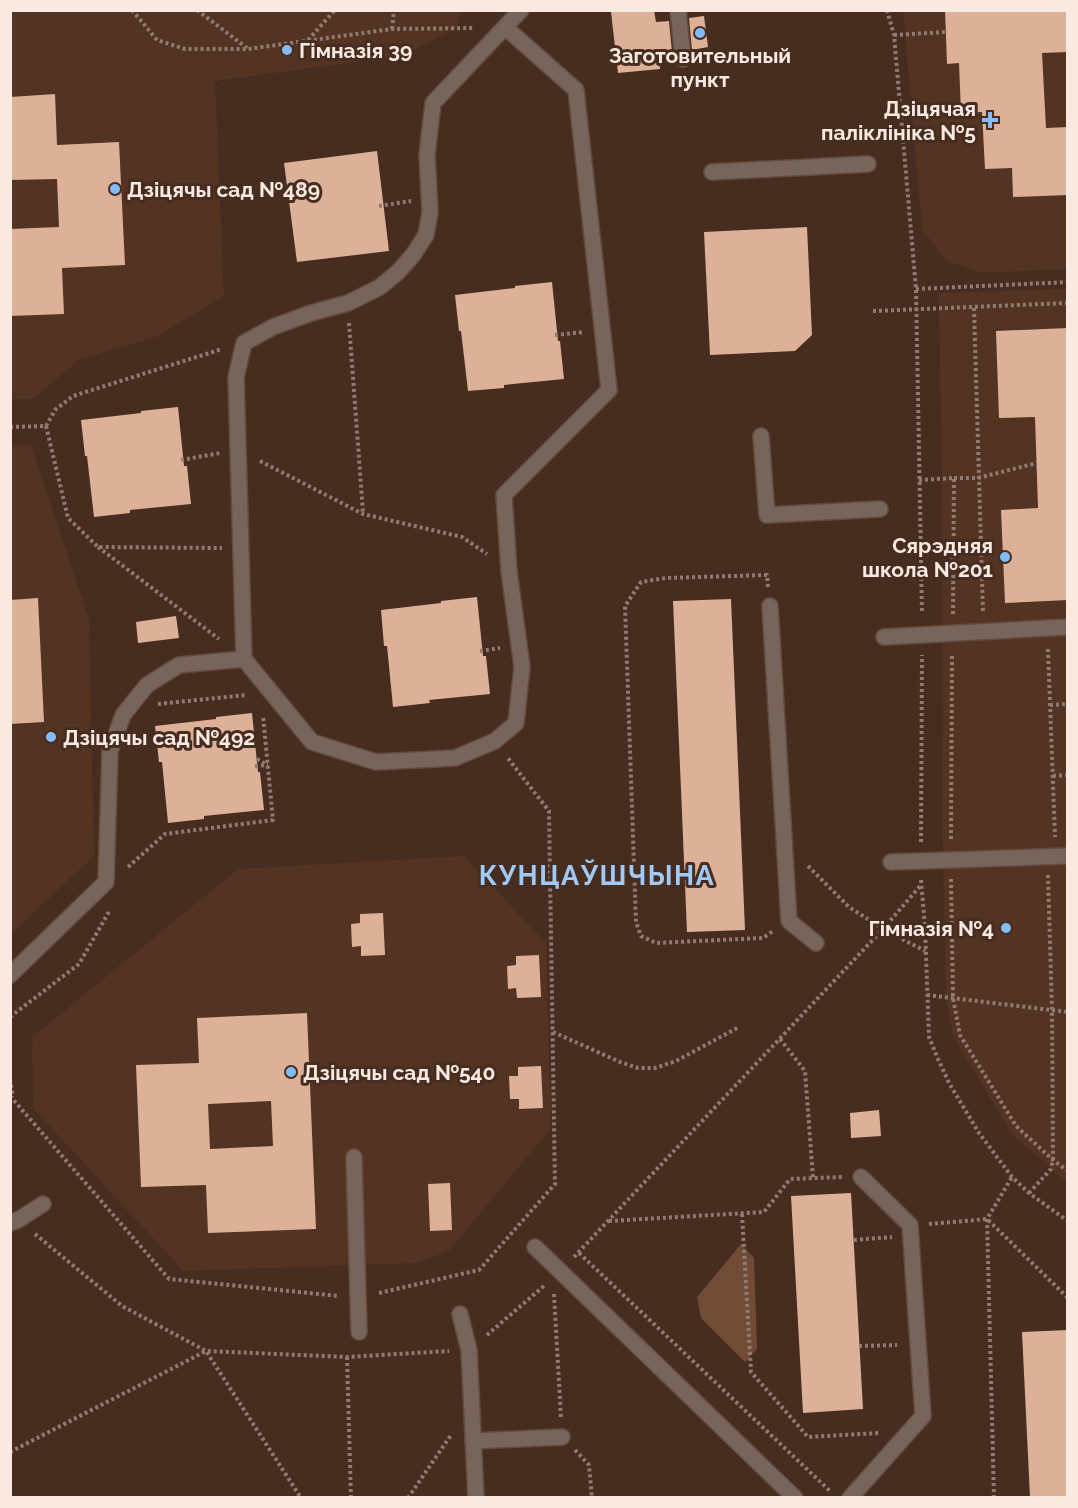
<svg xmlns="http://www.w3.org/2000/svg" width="1078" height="1508" viewBox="0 0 1078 1508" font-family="Raleway,sans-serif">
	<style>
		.built { fill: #533322 }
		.green { fill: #704b36 }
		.building { fill: #ddb098; fill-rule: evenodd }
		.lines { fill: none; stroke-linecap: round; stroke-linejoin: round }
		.service-casing { stroke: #634b3e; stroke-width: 18 }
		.path { stroke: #917b70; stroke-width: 4; stroke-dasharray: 3 3; stroke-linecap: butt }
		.service { stroke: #77645b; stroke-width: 15 }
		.poi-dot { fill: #83bcfb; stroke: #462d1f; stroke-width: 2 }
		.labels { text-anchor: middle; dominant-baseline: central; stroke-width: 6; stroke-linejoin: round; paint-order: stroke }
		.poi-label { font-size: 21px; font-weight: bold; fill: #fae9e1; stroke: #462d1f; text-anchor: start }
		.district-label { font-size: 27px; font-weight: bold; letter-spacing: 1.5px; fill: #a0caf9; stroke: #462d1f }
	</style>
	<rect width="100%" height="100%" fill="#462d1f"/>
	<g class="built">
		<polygon points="10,11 460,11 458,28 406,54 392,57 215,81 224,296 158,336 79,360 33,399 11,399"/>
		<polygon points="903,11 1067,11 1067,269 981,273 945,260 922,229"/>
		<polygon points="1067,289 1067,1183 1012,1134 953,1037 946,997 943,859 942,479 939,309 939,293"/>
		<polygon points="10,446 31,446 89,619 94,856 11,934"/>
		<polygon points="464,856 546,943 551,1129 449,1251 415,1263 183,1271 33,1108 32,1037 238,869"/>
	</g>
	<polygon class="green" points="741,1244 754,1258 757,1349 745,1362 701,1318 697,1297"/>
	<g class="building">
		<polygon points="624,10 654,10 656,22 669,21 672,52 659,54 660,69 618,73 611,12"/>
		<polygon points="945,10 1068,10 1068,52 1042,53 1046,128 1068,127 1068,195 1013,197 1012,168 985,169 982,112 961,113 959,63 947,64"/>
		<polygon points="704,16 708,47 692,50 689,18"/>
		<polygon points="55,94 57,145 119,142 125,265 62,268 64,314 10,316 10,229 59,227 57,179 10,180 10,97"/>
		<polygon points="377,151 389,251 297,262 284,163"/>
		<polygon points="807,227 812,335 795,351 710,355 704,232"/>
		<polygon points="552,282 558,341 560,341 564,379 504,385 504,388 468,391 461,331 459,331 455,295 515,288 515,286"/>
		<polygon points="1068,328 1068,600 1005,603 1001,510 1038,508 1035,417 999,418 996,331"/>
		<polygon points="178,407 184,466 187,466 191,504 130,510 130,513 94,517 87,456 85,456 81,420 141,413 141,411"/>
		<polygon points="477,597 483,656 486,656 490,694 429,700 430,703 393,707 387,646 384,646 381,610 441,603 441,601"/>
		<polygon points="38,598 44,722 10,724 10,600"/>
		<polygon points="731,599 745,930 687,932 673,601"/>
		<polygon points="176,616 179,638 138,643 136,622"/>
		<polygon points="252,713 258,772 260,772 264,810 204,816 204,819 168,823 162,762 159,762 155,726 216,719 216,717"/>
		<polygon points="383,913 385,955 361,956 361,946 352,947 351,924 360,923 360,914"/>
		<polygon points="539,955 541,997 517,998 516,988 508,989 507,966 516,965 516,956"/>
		<path d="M307,1013L316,1229L208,1233L206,1185L141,1187L136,1065L199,1063L197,1018ZM271,1101L273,1146L210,1149L208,1104Z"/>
		<polygon points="541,1066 543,1108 519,1109 519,1099 510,1099 509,1076 518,1076 518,1067"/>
		<polygon points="879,1110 881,1136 851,1138 850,1113"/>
		<polygon points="450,1183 452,1230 430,1231 428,1184"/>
		<polygon points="851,1193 863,1409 803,1413 791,1196"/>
		<polygon points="1068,1330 1068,1497 1030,1497 1022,1332"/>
	</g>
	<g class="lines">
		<g class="service-casing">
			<g id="service">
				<polyline points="678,10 683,59"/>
				<polyline points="712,172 868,164"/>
				<polyline points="761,436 767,515 880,509"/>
				<polyline points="770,606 789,921 816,943"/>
				<polyline points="884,637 1068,627"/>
				<polyline points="244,659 236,377 244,343 273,327 311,313 348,303 380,287 398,272 413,255 426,235 430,212 427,155 433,103 521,10"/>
				<polyline points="891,862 1068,856"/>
				<polyline points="10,975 106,882 110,751 123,715 147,685 179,665 244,659 312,742 376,762 455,758 495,741 516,723 522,667 509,571 504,495 609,390 576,90 505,27"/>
				<polyline points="354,1157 359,1332"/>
				<polyline points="10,1223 18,1220 43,1204"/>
				<polyline points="535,1247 795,1498"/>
				<polyline points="460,1314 469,1350 476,1498"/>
				<polyline points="473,1441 562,1437"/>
				<polyline points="850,1498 923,1416 910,1225 861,1177"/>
			</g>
		</g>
		<g class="path">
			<polyline points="132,10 157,40 185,49 248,49 392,29 475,28"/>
			<polyline points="197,10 247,48"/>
			<polyline points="887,10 894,35 916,289 922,614"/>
			<polyline points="392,29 394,10"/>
			<polyline points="894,35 946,32"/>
			<polyline points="308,40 335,10"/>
			<polyline points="379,206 411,201"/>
			<polyline points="916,289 1068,282"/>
			<polyline points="974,308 983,613"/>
			<polyline points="873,311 1068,303"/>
			<polyline points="349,323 363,513"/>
			<polyline points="555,335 584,332"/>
			<polyline points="46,426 55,410 73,396 222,349"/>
			<polyline points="10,427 46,426 68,518 98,547 222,548"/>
			<polyline points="181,460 220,453"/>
			<polyline points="260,461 363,514 462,537 487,554"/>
			<polyline points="954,478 978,478 1037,463"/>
			<polyline points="919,480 954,478 953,614"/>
			<polyline points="98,547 219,639"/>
			<polyline points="768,587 767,575 666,578 641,582 625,606 636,922 641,936 656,943 763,938 773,931"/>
			<polyline points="1048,649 1055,837"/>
			<polyline points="480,651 500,648"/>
			<polyline points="158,704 246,695"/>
			<polyline points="1050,705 1068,704"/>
			<polyline points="257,759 267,765"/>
			<polyline points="255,766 268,765"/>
			<polyline points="1053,776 1068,775"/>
			<polyline points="951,839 952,654"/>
			<polyline points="921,842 922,655"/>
			<polyline points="808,866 849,907 883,929 925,951"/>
			<polyline points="128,867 165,834 273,820 263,716"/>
			<polyline points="951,879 953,998 960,1035 1016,1126 1053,1160 1068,1171"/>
			<polyline points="921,880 925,927 929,1037 938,1059 949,1083 979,1133 1012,1177 1029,1193 1068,1221"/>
			<polyline points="927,995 1068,1012"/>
			<polyline points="10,1017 79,964 110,910"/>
			<polyline points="553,1032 620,1062 638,1068 655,1068 676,1061 739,1027"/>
			<polyline points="780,1039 805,1071 813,1178"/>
			<polyline points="10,1079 13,1097"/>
			<polyline points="10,1096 169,1279 339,1296"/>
			<polyline points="1029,1193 1051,1169 1053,1160 1052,1010 1048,875"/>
			<polyline points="742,1214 751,1372 808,1437 880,1433"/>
			<polyline points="609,1221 764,1212 790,1179 843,1177"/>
			<polyline points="929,1224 987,1219 1068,1298"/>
			<polyline points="35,1234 122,1306 206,1351 347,1357 449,1351"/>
			<polyline points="854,1240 892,1237"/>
			<polyline points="579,1253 831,1492"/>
			<polyline points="574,1257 883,929 921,885"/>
			<polyline points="379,1293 479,1270 555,1184 549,811 507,757"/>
			<polyline points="554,1294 561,1418"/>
			<polyline points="487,1335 545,1285"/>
			<polyline points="859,1346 897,1345"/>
			<polyline points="347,1357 351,1498"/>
			<polyline points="575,1450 589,1465 592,1498"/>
			<polyline points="10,1452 206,1351 301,1498"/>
			<polyline points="408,1498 451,1435"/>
			<polyline points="994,1498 987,1219 1012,1177"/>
		</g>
		<use href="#service" class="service"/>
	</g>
	<g class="poi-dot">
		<circle cx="700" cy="33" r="6"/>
		<circle cx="287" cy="50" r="6"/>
		<path d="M987 111h6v6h6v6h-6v6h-6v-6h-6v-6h6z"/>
		<circle cx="115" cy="189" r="6"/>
		<circle cx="1005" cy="557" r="6"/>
		<circle cx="51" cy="737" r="6"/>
		<circle cx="1006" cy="928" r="6"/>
		<circle cx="291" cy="1072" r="6"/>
	</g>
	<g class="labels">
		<g class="poi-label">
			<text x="299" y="50">Гімназія 39</text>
			<text x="700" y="55" text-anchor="middle">Заготовительный<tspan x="700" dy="24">пункт</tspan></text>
			<text x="976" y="108" text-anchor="end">Дзіцячая<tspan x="976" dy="24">паліклініка №5</tspan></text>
			<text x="127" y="189">Дзіцячы сад №489</text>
			<text x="993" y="545" text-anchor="end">Сярэдняя<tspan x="993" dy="24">школа №201</tspan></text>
			<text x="63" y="737">Дзіцячы сад №492</text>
			<text x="994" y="928" text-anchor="end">Гімназія №4</text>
			<text x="303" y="1072">Дзіцячы сад №540</text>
		</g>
		<g class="district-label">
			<text x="597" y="875">КУНЦАЎШЧЫНА</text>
		</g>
	</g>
	<rect width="1078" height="1508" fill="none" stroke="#fae9e1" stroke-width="24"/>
</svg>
